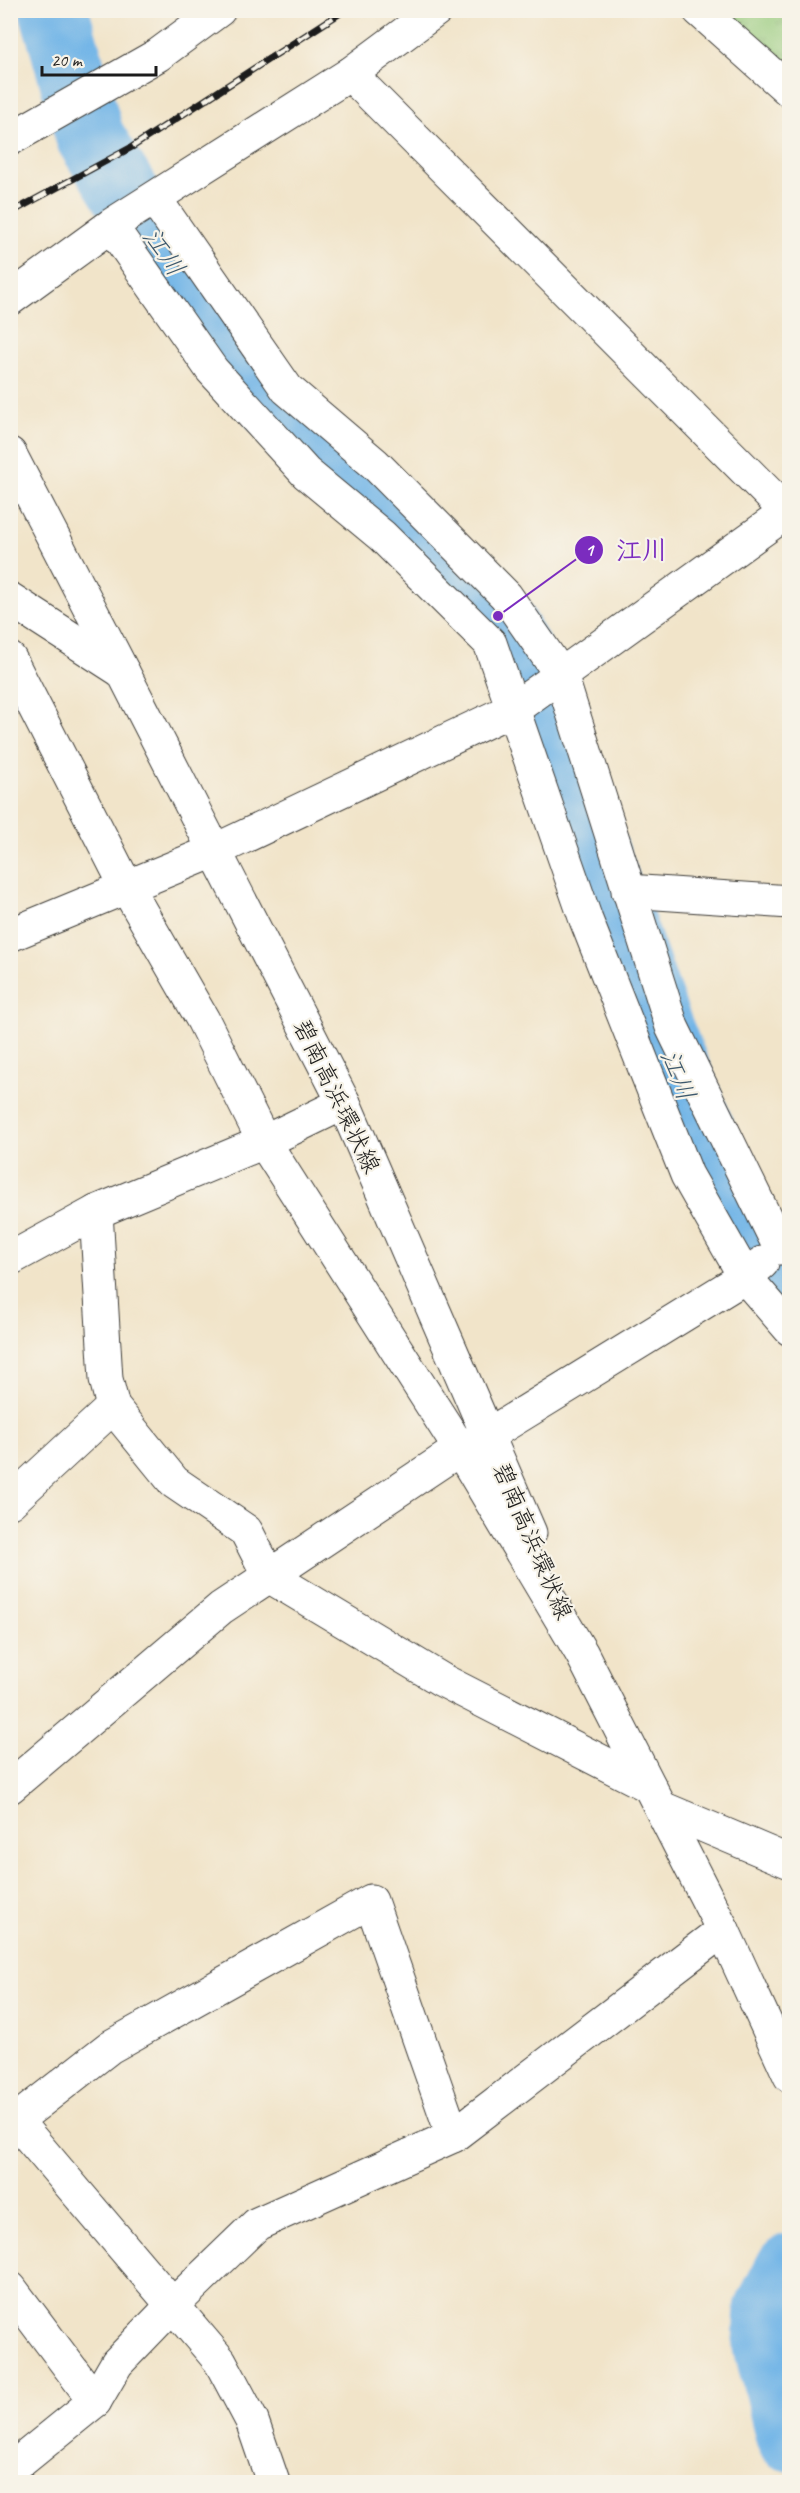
<svg xmlns="http://www.w3.org/2000/svg" width="800" height="2493" viewBox="0 0 800 2493" font-family="Caveat,'Klee One',sans-serif">
	<style>
		.grass { fill: url(#grass-tufts); stroke: #59734c; stroke-width: 1.5 }
		.water { fill: #72b5e7; stroke: #476882; stroke-width: 1.5 }
		.lines { fill: none; stroke-linecap: round; stroke-linejoin: round }
		.river { stroke: #72b5e7; stroke-width: 69 }
		.minor-casing { stroke: #3c3a36; stroke-width: 35 }
		.major-casing { stroke: #3c3a36; stroke-width: 35 }
		.minor { stroke: #fff; stroke-width: 33 }
		.major { stroke: #fff; stroke-width: 33 }
		.rail-casing { stroke: #1c1c1c; stroke-width: 7 }
		.rail { stroke: #f7f3e8; stroke-width: 4.5; stroke-dasharray: 14; stroke-linecap: butt }
		.labels { text-anchor: middle; dominant-baseline: central; stroke-width: 4.5; stroke-linejoin: round; paint-order: stroke }
		.street-label { font-size: 24px; fill: #1c1c1c; stroke: #f7f3e8 }
		.water-label { font-size: 26px; font-style: italic; fill: #3e596d; stroke: #f7f3e8 }
		.leader { fill: none; stroke: #7b2cbf; stroke-width: 2 }
		.callout-dot { fill: #7b2cbf; stroke: #f7f3e8; stroke-width: 2 }
		.mark-label { font-size: 18px; text-anchor: middle; font-weight: bold; fill: #fff }
		.callout-label { font-size: 26px; text-anchor: middle; font-weight: bold; fill: #7b2cbf; stroke: #f7f3e8; stroke-width: 4.5; stroke-linejoin: round; paint-order: stroke }
	</style>
	<defs>
		<pattern id="grass-tufts" width="24" height="20" patternUnits="userSpaceOnUse" patternTransform="scale(1.5)"><rect width="24" height="20" fill="#96ca7c"/><path d="M3 7l-1-3M5 7V3M7 7l1-3M15 17l-1-3M17 17v-4M19 17l1-3" fill="none" stroke="#81ad6b"/></pattern>
	</defs>
	<rect width="100%" height="100%" fill="#f7f3e8"/>
	<filter id="ink" filterUnits="userSpaceOnUse"><feTurbulence type="fractalNoise" baseFrequency=".0167" numOctaves="2"/><feDisplacementMap in="SourceGraphic" scale="12" xChannelSelector="R" yChannelSelector="G"/><feConvolveMatrix kernelMatrix="1 2 1 2 8 2 1 2 1" color-interpolation-filters="sRGB"/></filter>
	<filter id="wash" filterUnits="userSpaceOnUse"><feTurbulence type="fractalNoise" baseFrequency=".008" numOctaves="4" result="noise"/><feDisplacementMap in="SourceGraphic" scale="24" xChannelSelector="R" yChannelSelector="G"/><feGaussianBlur stdDeviation="1.35" result="paint"/><feColorMatrix in="noise" values="0 0 0 0 0 0 0 0 0 0 0 0 0 0 0 0 0 1.4 0 .05"/><feComposite in="paint" operator="in"/></filter>
	<g filter="url(#wash)">
		<rect width="100%" height="100%" fill="#f1e4c9"/>
		<polygon class="grass" points="724,11 789,11 789,74"/>
		<polygon class="water" points="30,11 85,11 89,20 108,124 129,177 100,194 71,138 47,74"/>
		<g class="lines">
			<g class="river">
				<polyline points="54,10 90,137 151,234 273,404 362,485 498,616 531,677 659,1029 744,1238 790,1298"/>
				<polyline points="790,2268 769,2309 767,2342 790,2437"/>
			</g>
		</g>
	</g>
	<g filter="url(#ink)">
		<g class="lines">
			<g class="minor-casing">
				<g id="minor">
					<polyline points="699,10 790,91"/>
					<polyline points="350,74 787,512"/>
					<polyline points="155,199 287,389 375,464 506,596 561,675 672,1027 780,1248"/>
					<polyline points="111,226 212,370 306,473 382,536 490,643 586,920 687,1175 745,1277 790,1329"/>
					<polyline points="10,299 113,224 350,74 436,10"/>
					<polyline points="10,454 123,672"/>
					<polyline points="628,891 790,902"/>
					<polyline points="10,935 214,851 515,708 790,510"/>
					<polyline points="96,1212 106,1379 113,1407 174,1482 246,1531 269,1576 442,1680 649,1786"/>
					<polyline points="10,1259 96,1212 264,1142 344,1103"/>
					<polyline points="10,1502 113,1407"/>
					<polyline points="10,1787 221,1608 460,1449 488,1435 745,1277 762,1263"/>
					<polyline points="662,1808 790,1862"/>
					<polyline points="16,2121 220,2361 252,2421 273,2482"/>
					<polyline points="10,2125 110,2047 371,1901 453,2136"/>
					<polyline points="10,2288 95,2401"/>
					<polyline points="10,2470 95,2401 117,2363 172,2306 257,2224 453,2136 723,1930"/>
				</g>
			</g>
			<g class="major-casing">
				<g id="major">
					<polyline points="10,139 158,55 219,10"/>
					<polyline points="10,599 123,672 344,1103 530,1533"/>
					<polyline points="10,659 126,886 203,1020 264,1142 460,1449 582,1654 723,1930 790,2076"/>
				</g>
			</g>
			<use href="#minor" class="minor"/>
			<use href="#major" class="major"/>
			<g class="rail-casing">
				<polyline id="rail" points="10,213 132,147 345,10"/>
			</g>
			<use href="#rail" class="rail"/>
		</g>
	</g>
	<g class="labels">
		<g class="street-label">
			<text transform="translate(337 1096) rotate(64)">碧南高浜環状線</text>
			<text transform="translate(533 1541) rotate(67)">碧南高浜環状線</text>
		</g>
		<g class="water-label">
			<text transform="translate(164 252) rotate(55)">江川</text>
			<text transform="translate(678 1075) rotate(68)">江川</text>
		</g>
	</g>
	<path class="leader" d="M498 616L589 550"/>
	<g class="callout-dot">
		<circle cx="498" cy="616" r="6"/>
		<circle cx="589" cy="550" r="15"/>
	</g>
	<g class="mark-label">
		<text x="589" y="556">1</text>
	</g>
	<g class="callout-label">
		<text x="642" y="559">江川</text>
	</g>
	<rect width="800" height="2493" fill="none" stroke="#f7f3e8" stroke-width="36"/>
	<path d="M42 66v9h114v-9" fill="none" stroke="#1c1c1c" stroke-width="3"/>
	<text x="51" y="66" font-size="18" fill="#1c1c1c" stroke="#f7f3e8" stroke-width="4.5" paint-order="stroke">20 m</text>
</svg>
